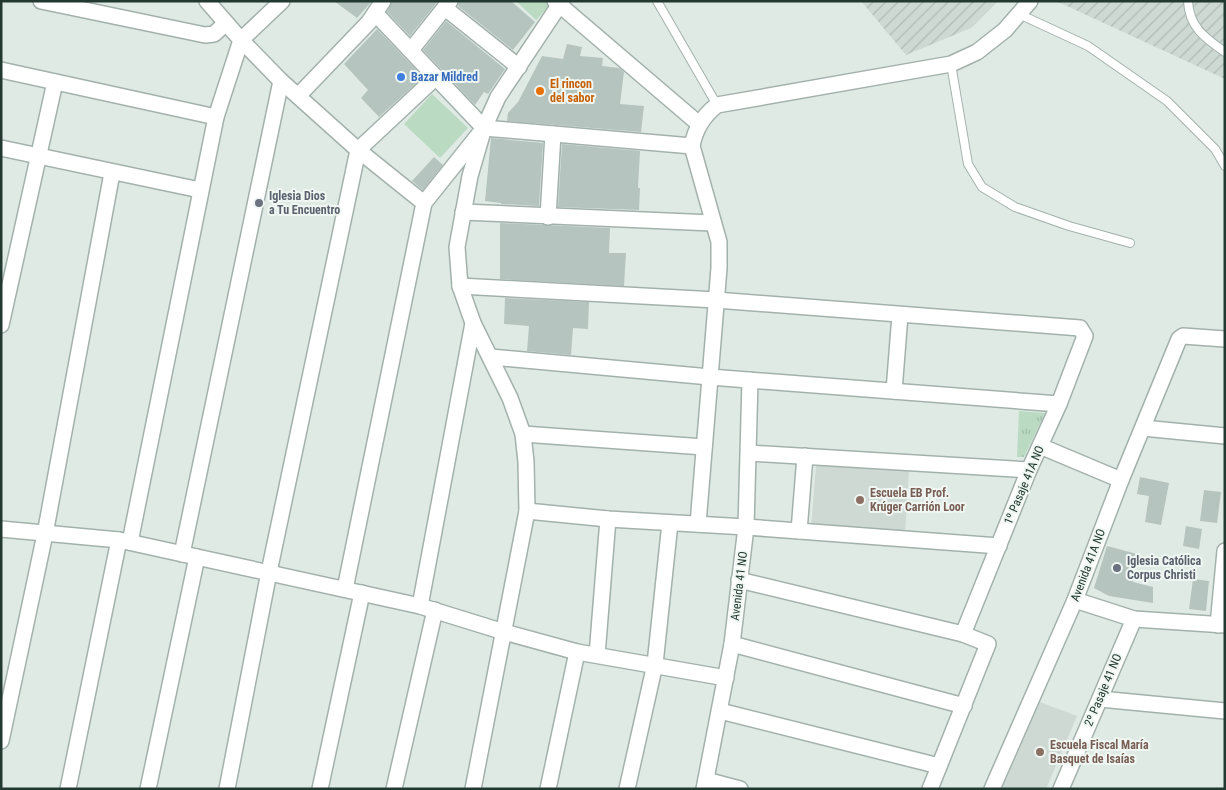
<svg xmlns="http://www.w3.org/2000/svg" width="1226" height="790" viewBox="0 0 1226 790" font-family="'Roboto Condensed',sans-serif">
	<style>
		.built { fill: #ced9d4 }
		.industrial { fill: url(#industrial-furrows) }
		.grass { fill: url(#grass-tufts) }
		.pitch { fill: #badac2 }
		.building { fill: #b5c4be }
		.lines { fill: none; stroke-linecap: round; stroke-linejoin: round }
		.lane-casing { stroke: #a3b1ac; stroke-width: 10 }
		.street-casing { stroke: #a3b1ac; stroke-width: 18 }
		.lane { stroke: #fff; stroke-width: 8 }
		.street { stroke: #fff; stroke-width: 15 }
		.shop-dot { fill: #3f7fe0; stroke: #f0f7f3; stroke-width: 2 }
		.food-dot { fill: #e8710a; stroke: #f0f7f3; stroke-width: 2 }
		.worship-dot { fill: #6b7280; stroke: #f0f7f3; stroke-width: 2 }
		.education-dot { fill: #8d6e63; stroke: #f0f7f3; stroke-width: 2 }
		.labels { text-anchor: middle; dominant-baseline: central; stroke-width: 4; stroke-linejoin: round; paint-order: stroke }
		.shop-label { font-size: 12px; font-weight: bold; fill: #366cbe; stroke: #f0f7f3; text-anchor: start }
		.food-label { font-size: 12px; font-weight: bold; fill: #c56008; stroke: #f0f7f3; text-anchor: start }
		.worship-label { font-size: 12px; font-weight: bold; fill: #5b616d; stroke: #f0f7f3; text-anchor: start }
		.street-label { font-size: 12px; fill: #223932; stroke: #f0f7f3 }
		.education-label { font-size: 12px; font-weight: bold; fill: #785e54; stroke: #f0f7f3; text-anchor: start }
	</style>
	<defs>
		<pattern id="industrial-furrows" width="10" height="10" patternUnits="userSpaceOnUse" patternTransform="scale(1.25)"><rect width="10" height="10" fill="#ced9d4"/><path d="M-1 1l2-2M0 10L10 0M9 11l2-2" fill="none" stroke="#b1bbb6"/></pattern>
		<pattern id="grass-tufts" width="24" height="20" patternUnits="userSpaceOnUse" patternTransform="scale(1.25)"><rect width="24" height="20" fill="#badac2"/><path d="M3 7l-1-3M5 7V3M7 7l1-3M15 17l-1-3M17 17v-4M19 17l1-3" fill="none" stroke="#a0bca7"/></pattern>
	</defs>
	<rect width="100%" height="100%" fill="#e0eae5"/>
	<g class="built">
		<polygon points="816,465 909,470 905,535 811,529"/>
		<polygon points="1040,702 1077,716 1046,789 1002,789"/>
	</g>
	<g class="industrial">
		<polygon points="861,1 998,1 971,28 906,55"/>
		<polygon points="1056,1 1225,1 1225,79"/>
	</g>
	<polygon class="grass" points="1019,411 1045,413 1024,457 1017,457"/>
	<g class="pitch">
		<polygon points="516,1 547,1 551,4 536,20"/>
		<polygon points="432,94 468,128 440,158 404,124"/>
	</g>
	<g class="building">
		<polygon points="334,1 372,1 357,18"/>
		<polygon points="392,1 438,1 410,36 387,12"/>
		<polygon points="459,1 511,1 535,22 513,50 458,6"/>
		<polygon points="446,21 505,69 488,94 484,92 475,105 423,50"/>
		<polygon points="377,29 423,77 379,117 361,98 368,90 344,64"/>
		<polygon points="567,44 582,47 580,56 603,58 602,66 619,68 624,72 620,104 644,106 641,132 507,121 508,113 518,102 542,56 563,59"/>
		<polygon points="491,138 543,143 539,206 501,204 501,203 485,201"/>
		<polygon points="562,144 640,151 638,188 640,188 639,210 558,207"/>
		<polygon points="434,157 443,165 423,190 412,181"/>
		<polygon points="500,223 610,228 609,253 626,253 624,286 500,279"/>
		<polygon points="505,298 589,302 588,329 573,328 571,355 527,351 529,326 504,324"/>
		<polygon points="1140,477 1169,483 1161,525 1145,522 1149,496 1137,494"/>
		<polygon points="1204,490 1221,492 1217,523 1200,521"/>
		<polygon points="1186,526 1202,529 1199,549 1183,546"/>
		<polygon points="1107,546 1137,554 1133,582 1153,587 1153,603 1109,596 1094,588"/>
		<polygon points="1193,579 1209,581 1206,611 1189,609"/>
	</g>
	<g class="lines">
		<g class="lane-casing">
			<g id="lane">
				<polyline points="657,1 717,105"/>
				<path d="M1188,1C1189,27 1205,38 1225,52"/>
				<polyline points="1019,14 1088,46 1167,101 1215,149 1225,166"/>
				<polyline points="951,64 968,164 982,187 1015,207 1069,226 1130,243"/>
			</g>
		</g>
		<g class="street-casing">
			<g id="street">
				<polyline points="41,1 205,35 214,34 226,23"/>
				<polyline points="282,1 241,40 281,81 358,150 424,203"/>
				<polyline points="555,1 699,124"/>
				<polyline points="445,8 519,67"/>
				<polyline points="375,13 484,128 692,146"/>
				<polyline points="411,50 450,1"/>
				<polyline points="1,70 216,117"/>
				<polyline points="298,96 369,22 383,1"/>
				<polyline points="1,148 200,190"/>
				<polyline points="463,212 712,223"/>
				<polyline points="548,217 553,134"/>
				<polyline points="460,286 716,300 1080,328 1085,336 1059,404 1029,470 963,634"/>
				<polyline points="1,325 55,82"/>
				<polyline points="491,357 710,377 1059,404"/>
				<polyline points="894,391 900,315"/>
				<polyline points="1143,428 1225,436"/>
				<polyline points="523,434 704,447"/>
				<polyline points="1040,446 1121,480"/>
				<polyline points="749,453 1029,470"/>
				<polyline points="527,511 608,519 746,527 999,546"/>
				<path d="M698,524L719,268V242L692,146C695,129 703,116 717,105L951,64L977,52L1005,30L1030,1"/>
				<polyline points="1,529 119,540 420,606 504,632 577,652 726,678"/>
				<polyline points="799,531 805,456"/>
				<polyline points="130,542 216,117 241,40 207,1"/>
				<polyline points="182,554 281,81"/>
				<polyline points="739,580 963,634 988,644 930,789"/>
				<polyline points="345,589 424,203 484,128 498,97 562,1"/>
				<polyline points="1075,600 1134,619 1225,625"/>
				<polyline points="420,606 473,323"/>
				<polyline points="1218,625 1225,551"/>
				<polyline points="732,644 964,706"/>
				<polyline points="597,655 608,519"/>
				<polyline points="1100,699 1225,711"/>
				<polyline points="720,711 939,766"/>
				<polyline points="1,741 45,534 112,173"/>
				<polyline points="706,780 740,789"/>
				<polyline points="68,789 119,540"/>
				<polyline points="148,789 197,557"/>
				<polyline points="227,789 269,572 358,150 435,78"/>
				<polyline points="320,789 362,593"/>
				<polyline points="394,789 435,610"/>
				<polyline points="473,789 527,511 526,462 523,434 510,398 473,323 460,286 457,247 470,176 484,128"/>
				<polyline points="548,789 577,652"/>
				<polyline points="627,789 655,664 670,523"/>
				<polyline points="704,789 732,644 746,527 750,380"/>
				<polyline points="992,789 1075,600 1121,480 1179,339 1183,336 1225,339"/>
				<polyline points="1061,789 1134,619"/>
			</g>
		</g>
		<use href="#lane" class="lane"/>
		<use href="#street" class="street"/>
	</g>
	<circle class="shop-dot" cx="401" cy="77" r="5"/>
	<circle class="food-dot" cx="540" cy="91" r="5"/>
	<g class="worship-dot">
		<circle cx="259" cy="203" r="5"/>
		<circle cx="1117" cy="568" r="5"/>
	</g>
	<g class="education-dot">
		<circle cx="860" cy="500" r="5"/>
		<circle cx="1040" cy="752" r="5"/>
	</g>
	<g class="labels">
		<g class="shop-label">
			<text x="411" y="77">Bazar Mildred</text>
		</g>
		<g class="food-label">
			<text x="550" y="84">El rincon<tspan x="550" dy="14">del sabor</tspan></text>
		</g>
		<g class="worship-label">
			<text x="269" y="196">Iglesia Dios<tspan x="269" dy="14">a Tu Encuentro</tspan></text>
			<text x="1127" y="561">Iglesia Católica<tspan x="1127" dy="14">Corpus Christi</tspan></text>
		</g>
		<g class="street-label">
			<text transform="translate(1024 485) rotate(-67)">1º Pasaje 41A NO</text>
			<text transform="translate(1088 565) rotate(-69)">Avenida 41A NO</text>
			<text transform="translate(739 586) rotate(-83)">Avenida 41 NO</text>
			<text transform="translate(1103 690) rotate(-67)">2º Pasaje 41 NO</text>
		</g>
		<g class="education-label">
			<text x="870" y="493">Escuela EB Prof.<tspan x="870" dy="14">Krúger Carrión Loor</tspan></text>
			<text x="1050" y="745">Escuela Fiscal María<tspan x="1050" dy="14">Basquet de Isaías</tspan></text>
		</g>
	</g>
	<rect width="1226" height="790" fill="none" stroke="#223932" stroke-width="5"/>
</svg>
